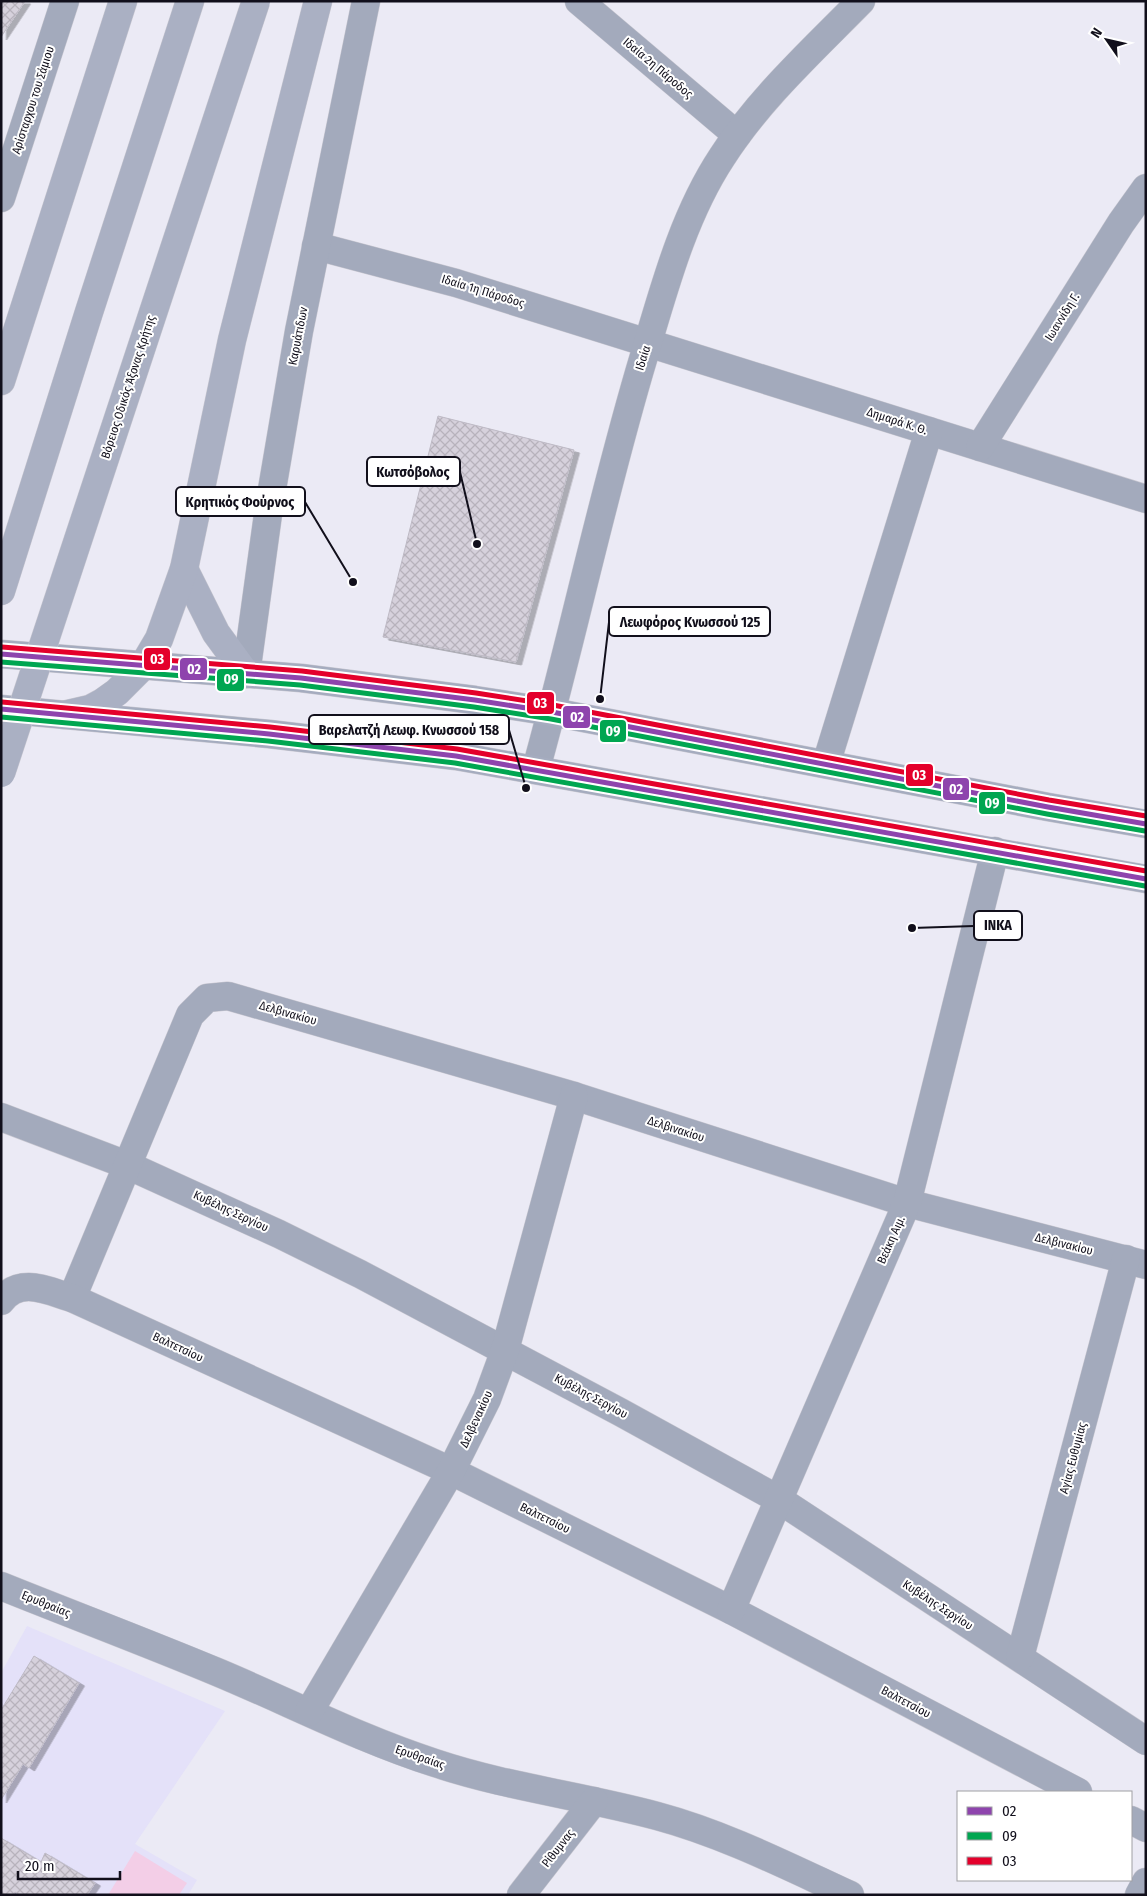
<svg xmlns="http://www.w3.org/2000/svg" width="1147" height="1896" viewBox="0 0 1147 1896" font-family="'Fira Sans Condensed',sans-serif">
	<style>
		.built { fill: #e4e1f9 }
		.pitch { fill: #f3cee7 }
		.building { fill: url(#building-cross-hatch); stroke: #bebac5; filter: url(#shadow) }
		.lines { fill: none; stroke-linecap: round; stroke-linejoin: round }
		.street-casing { stroke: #c9c8d1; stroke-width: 29 }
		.primary-casing { stroke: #c9c8d1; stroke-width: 29 }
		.highway-casing { stroke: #c9c8d1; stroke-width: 29 }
		.street { stroke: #a3aabc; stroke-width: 28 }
		.primary { stroke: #a5acbf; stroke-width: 28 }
		.highway { stroke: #aab0c3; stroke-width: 28 }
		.highway-bridge-casing { stroke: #c9c8d1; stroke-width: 29; stroke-linecap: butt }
		.highway-bridge { stroke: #aab0c3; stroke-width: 28 }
		.bus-1-casing { stroke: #fff; stroke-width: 9 }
		.bus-2-casing { stroke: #fff; stroke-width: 9 }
		.bus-3-casing { stroke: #fff; stroke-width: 9 }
		.bus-1 { stroke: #8e44ad; stroke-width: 5 }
		.bus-2 { stroke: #00a651; stroke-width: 5 }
		.bus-3 { stroke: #e4002b; stroke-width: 5 }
		.labels { text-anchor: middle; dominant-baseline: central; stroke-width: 4; stroke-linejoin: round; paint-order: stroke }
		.street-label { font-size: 12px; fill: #110f1b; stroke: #fff }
		.leader { fill: none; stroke: #110f1b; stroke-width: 2 }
		.callout-dot { fill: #110f1b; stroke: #fff; stroke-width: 2 }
		.callout { fill: #fff; stroke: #110f1b; stroke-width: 2 }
		.callout-label { font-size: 14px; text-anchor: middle; font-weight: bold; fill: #110f1b }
		.line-badge { stroke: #fff; stroke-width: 2 }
		.badge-label { font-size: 14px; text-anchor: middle; font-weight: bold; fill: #fff }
	</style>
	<defs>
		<pattern id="building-cross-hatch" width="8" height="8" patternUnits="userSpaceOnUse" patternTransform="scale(1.25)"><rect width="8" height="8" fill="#d6d1dc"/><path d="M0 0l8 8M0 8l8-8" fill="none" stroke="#b7b2bc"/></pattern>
		<filter id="shadow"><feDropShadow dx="5.5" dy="3" stdDeviation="0" flood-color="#0004"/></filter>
	</defs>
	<rect width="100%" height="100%" fill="#ebeaf5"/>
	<polygon class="built" points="27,1626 225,1711 135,1844 197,1880 188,1895 1,1895 1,1673"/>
	<polygon class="pitch" points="135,1851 187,1883 179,1895 108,1895"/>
	<g class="building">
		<polygon points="1,1 25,1 1,37"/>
		<polygon points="438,416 574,450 516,662 383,637"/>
		<polygon points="34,1656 79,1683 29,1768 23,1764 1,1800 1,1710"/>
		<polygon points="1,1838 41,1862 45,1853 95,1883 87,1895 20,1895 15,1892 13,1895 1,1895"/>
	</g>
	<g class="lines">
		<g class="street-casing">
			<g id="street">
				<polyline points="579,1 737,135"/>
				<polyline points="1,198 65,1"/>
				<polyline points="316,246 456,283 1146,499"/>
				<polyline points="980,447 1121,223 1146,188"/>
				<polyline points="246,674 269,507 299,331 366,1"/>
				<polyline points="826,764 929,431"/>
				<path d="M536,769C574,632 603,492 644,356C664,289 683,216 722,157C759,99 812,51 861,1"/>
				<polyline points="1,1117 127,1165 279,1234 360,1274 620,1412 778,1499 1146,1741"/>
				<polyline points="72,1298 190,1015 207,998 228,996 574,1096 907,1203 1146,1265"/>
				<path d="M1,1301C20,1276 48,1291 72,1298L451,1471L731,1610L1078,1792"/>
				<path d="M1,1586C73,1615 145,1642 217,1672C289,1702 360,1739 435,1763C507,1787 583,1796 657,1816C724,1834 787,1866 850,1895"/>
				<polyline points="731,1610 907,1203 995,851"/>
				<polyline points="1020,1657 1126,1259"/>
				<polyline points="309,1712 451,1471 487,1399 505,1350 574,1096"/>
				<polyline points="1131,1820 1146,1828"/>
				<polyline points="521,1895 594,1801"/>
				<polyline points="1139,1895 1146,1882"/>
			</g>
		</g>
		<g class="primary-casing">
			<g id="primary">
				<polyline points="1,654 301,678 475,700 552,712 1048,807 1146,824"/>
				<polyline points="1,709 269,734 456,756 1146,879"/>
			</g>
		</g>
		<g class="highway-casing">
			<g id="highway">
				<polyline points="1,381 123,1"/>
				<polyline points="184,569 216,633 246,674"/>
				<polyline points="1,591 89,312 190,1"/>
				<polyline points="64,715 90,709 103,702 117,692 143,666 159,639 184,569 232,340 318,1"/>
			</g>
		</g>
		<use href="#street" class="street"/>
		<use href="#primary" class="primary"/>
		<use href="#highway" class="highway"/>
		<g class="highway-bridge-casing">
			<polyline id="highway-bridge" points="1,773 256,1"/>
		</g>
		<use href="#highway-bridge" class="highway-bridge"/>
		<g class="bus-1-casing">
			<g id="bus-1">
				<polyline points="1,654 301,678 475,700 552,712 1048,807 1146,824"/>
				<polyline points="1,709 269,734 456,756 1146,879"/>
			</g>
		</g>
		<g class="bus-2-casing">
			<g id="bus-2">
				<polyline points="1,662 300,685 474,707 551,719 1047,814 1145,831"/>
				<polyline points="1,717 268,741 455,763 1145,886"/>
			</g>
		</g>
		<g class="bus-3-casing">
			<g id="bus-3">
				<polyline points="2,647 302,671 476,693 553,705 1049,800 1146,816"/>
				<polyline points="2,702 270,727 457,749 1146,871"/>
			</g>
		</g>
		<use href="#bus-1" class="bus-1"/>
		<use href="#bus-2" class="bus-2"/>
		<use href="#bus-3" class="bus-3"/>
	</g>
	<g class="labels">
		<g class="street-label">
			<text transform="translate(658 68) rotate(40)">Ιδαία 2η Πάροδος</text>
			<text transform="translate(33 100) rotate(-72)">Αρίσταρχου του Σάμιου</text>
			<text transform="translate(483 291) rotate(17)">Ιδαία 1η Πάροδος</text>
			<text transform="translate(1062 317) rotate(-58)">Ιωαννίδη Γ.</text>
			<text transform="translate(298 336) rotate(-79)">Καρυάτιδων</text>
			<text transform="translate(643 358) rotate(-73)">Ιδαία</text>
			<text transform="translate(128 387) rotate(-72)">Βόρειος Οδικός Άξονας Κρήτης</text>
			<text transform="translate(897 421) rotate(18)">Δημαρά Κ. Θ.</text>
			<text transform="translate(288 1013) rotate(16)">Δελβινακίου</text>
			<text transform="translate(676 1129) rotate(18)">Δελβινακίου</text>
			<text transform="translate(231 1211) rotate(25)">Κυβέλης Σεργίου</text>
			<text transform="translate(891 1240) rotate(-66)">Βεάκη Αιμ.</text>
			<text transform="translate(1064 1244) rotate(14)">Δελβινακίου</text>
			<text transform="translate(178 1347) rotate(25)">Βαλτετσίου</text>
			<text transform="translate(591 1396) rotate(28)">Κυβέλης Σεργίου</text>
			<text transform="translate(476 1419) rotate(-65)">Δελβενακίου</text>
			<text transform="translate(1073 1458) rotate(-75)">Αγίας Ευθυμίας</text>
			<text transform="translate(545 1518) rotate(26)">Βαλτετσίου</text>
			<text transform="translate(46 1604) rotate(22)">Ερυθραίας</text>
			<text transform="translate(938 1605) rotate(33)">Κυβέλης Σεργίου</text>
			<text transform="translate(906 1702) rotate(28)">Βαλτετσίου</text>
			<text transform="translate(420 1757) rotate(19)">Ερυθραίας</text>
			<text transform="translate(558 1848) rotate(-52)">Ρίθυμνας</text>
		</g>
	</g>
	<path class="leader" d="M477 544L460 472M353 582L305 502M600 699L609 622M526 788L509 730M912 928L974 926"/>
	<g class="callout-dot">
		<circle cx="477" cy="544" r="5"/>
		<circle cx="353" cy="582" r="5"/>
		<circle cx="600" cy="699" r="5"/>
		<circle cx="526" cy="788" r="5"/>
		<circle cx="912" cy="928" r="5"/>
	</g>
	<g class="callout">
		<rect x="367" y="457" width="93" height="29" rx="5"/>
		<rect x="176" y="487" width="129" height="29" rx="5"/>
		<rect x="609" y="607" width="161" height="29" rx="5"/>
		<rect x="309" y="715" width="200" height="29" rx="5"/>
		<rect x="974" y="911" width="48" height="29" rx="5"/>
	</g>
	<g class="callout-label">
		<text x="413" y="477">Κωτσόβολος</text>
		<text x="240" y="507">Κρητικός Φούρνος</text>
		<text x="690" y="627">Λεωφόρος Κνωσσού 125</text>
		<text x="409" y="735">Βαρελατζή Λεωφ. Κνωσσού 158</text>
		<text x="998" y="930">ΙΝΚΑ</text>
	</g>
	<g class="line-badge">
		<rect x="143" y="647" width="28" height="24" rx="5" fill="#e4002b"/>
		<rect x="179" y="657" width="29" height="24" rx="5" fill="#8e44ad"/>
		<rect x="216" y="668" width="29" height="24" rx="5" fill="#00a651"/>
		<rect x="526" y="691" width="29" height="24" rx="5" fill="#e4002b"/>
		<rect x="562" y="705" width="29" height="24" rx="5" fill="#8e44ad"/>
		<rect x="599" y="719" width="28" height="24" rx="5" fill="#00a651"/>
		<rect x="905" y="763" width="29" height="24" rx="5" fill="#e4002b"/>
		<rect x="942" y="777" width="28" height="24" rx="5" fill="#8e44ad"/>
		<rect x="978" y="791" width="28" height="24" rx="5" fill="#00a651"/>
	</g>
	<g class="badge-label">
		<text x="157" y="664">03</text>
		<text x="194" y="674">02</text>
		<text x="231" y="684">09</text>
		<text x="540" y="708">03</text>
		<text x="577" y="722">02</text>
		<text x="613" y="736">09</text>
		<text x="919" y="780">03</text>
		<text x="956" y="794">02</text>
		<text x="992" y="808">09</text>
	</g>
	<rect width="1147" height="1896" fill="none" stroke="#110f1b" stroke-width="5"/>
	<rect x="957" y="1791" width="175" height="90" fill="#ffffff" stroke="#a09fa4"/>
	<rect x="967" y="1807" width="25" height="8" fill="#8e44ad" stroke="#a09fa4"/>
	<text x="1002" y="1816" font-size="15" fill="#110f1b">02</text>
	<rect x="967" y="1832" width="25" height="8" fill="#00a651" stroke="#a09fa4"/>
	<text x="1002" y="1841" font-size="15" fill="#110f1b">09</text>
	<rect x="967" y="1857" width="25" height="8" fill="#e4002b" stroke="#a09fa4"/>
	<text x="1002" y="1866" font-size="15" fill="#110f1b">03</text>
	<g transform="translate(1107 40) rotate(304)" stroke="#ffffff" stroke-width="4" paint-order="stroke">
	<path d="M0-4L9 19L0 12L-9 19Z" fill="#110f1b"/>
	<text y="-8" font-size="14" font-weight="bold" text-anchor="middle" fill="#110f1b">N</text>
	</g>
	<path d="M18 1871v8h102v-8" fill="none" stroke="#110f1b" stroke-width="2.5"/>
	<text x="25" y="1871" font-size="15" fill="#110f1b" stroke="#ffffff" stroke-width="4" paint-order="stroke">20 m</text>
</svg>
